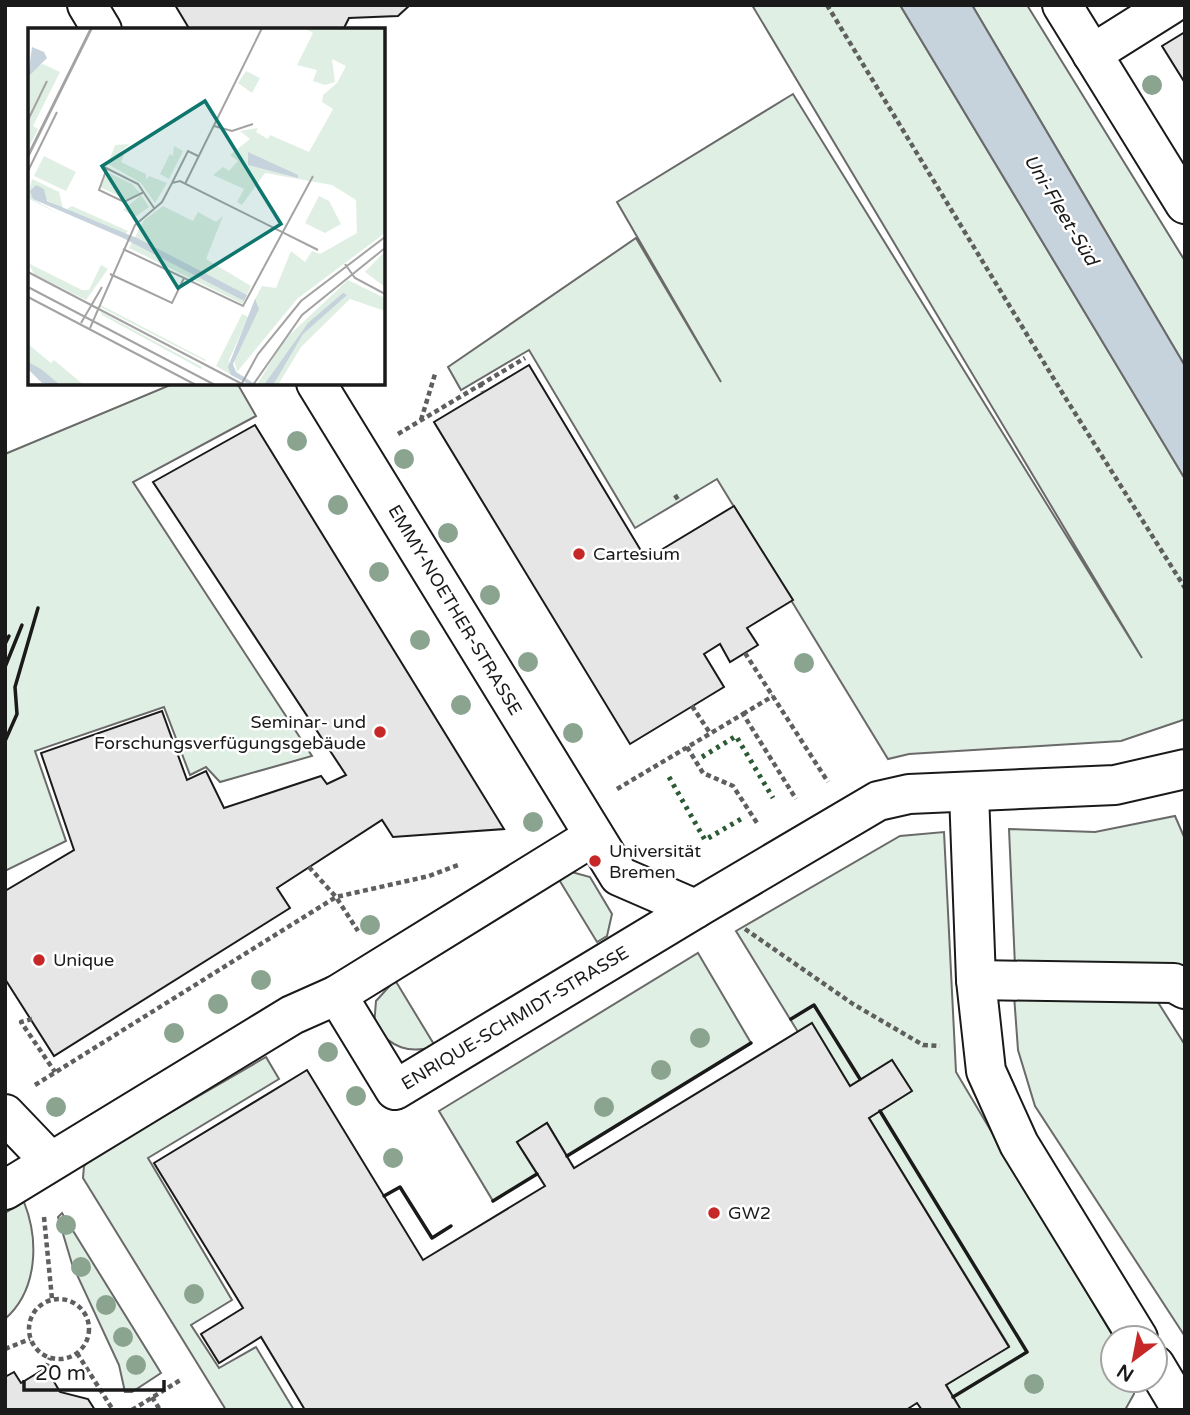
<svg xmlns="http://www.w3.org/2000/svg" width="1190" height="1415" viewBox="0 0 1190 1415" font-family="'Varela Round',sans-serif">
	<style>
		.green { fill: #e0efe3; stroke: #6a6a6a; stroke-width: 2 }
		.water { fill: #c6d2dc; stroke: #6a6a6a; stroke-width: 2 }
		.building { fill: #e6e6e6; stroke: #1a1a1a; stroke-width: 2 }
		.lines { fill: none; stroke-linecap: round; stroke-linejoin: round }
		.minor-casing { stroke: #1a1a1a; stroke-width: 42 }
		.path { stroke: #5f5f5f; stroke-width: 4.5; stroke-dasharray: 5 3.5; stroke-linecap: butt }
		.minor { stroke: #fff; stroke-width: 38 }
		.hedge { stroke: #2b5a34; stroke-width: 5; stroke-dasharray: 3.5 5; stroke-linecap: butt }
		.wall { stroke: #1a1a1a; stroke-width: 3.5 }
		.tree { fill: #8aa48f }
		.poi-dot { fill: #c62828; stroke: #fff; stroke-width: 2.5 }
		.labels { text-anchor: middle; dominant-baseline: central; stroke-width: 5; stroke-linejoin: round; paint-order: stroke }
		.poi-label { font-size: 18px; fill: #1a1a1a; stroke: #fff; text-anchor: start }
		.street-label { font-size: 18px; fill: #1a1a1a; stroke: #fff }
		.water-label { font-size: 19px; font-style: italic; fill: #1a1a1a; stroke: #fff }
		.inset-road { fill: none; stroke: #a3a3a3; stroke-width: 2 }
		.view { fill: #0f766e; fill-opacity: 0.15; stroke: #0f766e; stroke-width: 3.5 }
		.inset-edge { fill: none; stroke: #1a1a1a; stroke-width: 3.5 }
	</style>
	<rect width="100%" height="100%" fill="#fff"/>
	<g class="green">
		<polygon points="752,5 900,5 1185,479 1185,719 1180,721 1121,741 909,754 888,759 717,479 635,528 529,350 461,390 448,367 636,238 721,382 617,202 793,94 1142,658"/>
		<polygon points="972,5 1027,5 1185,261 1185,366"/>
		<polygon points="175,383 237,383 256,416 133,482 312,756 220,782 206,767 190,775 164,707 35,751 66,841 5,871 5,454"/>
		<polygon points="1175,816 1185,839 1185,967 1015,966 1009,829 1095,832"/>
		<polygon points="944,832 956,1072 1114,1338 1113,1380 1135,1380 1134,1394 1125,1410 961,1410 946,1385 1009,1346 869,1118 911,1091 892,1060 850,1086 798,1032 736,931 900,836"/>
		<polygon points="568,871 590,877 612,914 607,936 597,942 558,878"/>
		<polygon points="698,953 751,1043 567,1156 547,1123 517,1142 537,1174 493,1201 439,1111"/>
		<path d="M395,980L435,1046C409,1055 391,1047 374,1026L376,1001Z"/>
		<polygon points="1014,995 1154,996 1185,1045 1184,1335 1035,1106 1018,1050"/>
		<polygon points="266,1057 279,1079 148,1158 232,1300 191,1325 219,1368 256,1347 294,1410 226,1410 83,1178 84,1166 90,1159"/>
		<path d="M24,1202C39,1240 38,1290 5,1319V1213Z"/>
		<polygon points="62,1213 161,1373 132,1392 125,1392 119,1365 72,1264 58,1217"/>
	</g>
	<polygon class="water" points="900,5 972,5 1185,366 1185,479"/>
	<g class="building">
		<polygon points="175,5 410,5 398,16 349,18 343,30 190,30"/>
		<polygon points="1185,32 1185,83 1162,46"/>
		<polygon points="529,365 646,559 734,506 793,600 747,628 758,645 730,662 720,644 704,654 724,687 630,744 434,422"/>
		<polygon points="255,425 504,829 393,837 382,820 277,888 290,908 54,1056 5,979 5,891 74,850 41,753 162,711 187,780 206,771 224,808 321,776 327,784 346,775 153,482"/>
		<polygon points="812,1023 850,1086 892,1060 912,1091 869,1118 1009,1347 946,1385 961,1410 922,1410 917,1403 906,1410 305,1410 261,1337 219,1363 201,1334 243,1308 154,1163 307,1070 423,1260 545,1186 517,1142 547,1123 574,1168"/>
		<polygon points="46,1368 60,1392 88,1399 95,1410 5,1410 5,1377 14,1372 21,1383"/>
	</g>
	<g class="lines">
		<g class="minor-casing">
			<g id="minor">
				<polyline points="87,5 102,30"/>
				<polyline points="1062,5 1185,204"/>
				<polyline points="1092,54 1170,5"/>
				<polyline points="316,383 619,876 695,909 878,801 909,794 1115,785 1185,769"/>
				<polyline points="969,793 976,980 986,1071 1019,1144 1138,1338"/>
				<polyline points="976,980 1174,983 1185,989"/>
				<polyline points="337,995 395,1090 695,909"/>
				<polyline points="5,1114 50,1161"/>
				<polyline points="5,1190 292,1015 337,995 594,836"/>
				<polyline points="1155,1365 1182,1410"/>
			</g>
		</g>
		<g class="path">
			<polyline points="827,5 1063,394 1185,588"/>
			<polyline points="480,385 525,358"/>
			<polyline points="421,420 435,374"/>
			<polyline points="398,434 480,385 483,392"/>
			<polyline points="675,495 679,501"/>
			<polyline points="745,653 828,782"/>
			<polyline points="692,706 710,733"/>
			<polyline points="743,714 773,696"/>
			<polyline points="687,747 703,773 733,786 757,823"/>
			<polyline points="617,789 743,714 796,799"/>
			<polyline points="309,867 336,897 358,931"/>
			<polyline points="745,929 853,1004 923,1045 940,1046"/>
			<polyline points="32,1019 21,1022 55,1072"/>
			<polyline points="35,1085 336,897 429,876 461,864"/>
			<polyline points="44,1217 52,1299"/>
			<circle cx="59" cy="1329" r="30"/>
			<polyline points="5,1349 30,1339"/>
			<polyline points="77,1353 113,1410"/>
			<polyline points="46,1368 50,1358"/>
			<polyline points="152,1397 160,1410"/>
			<polyline points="132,1410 182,1379"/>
		</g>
		<use href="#minor" class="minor"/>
		<g class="hedge">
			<polyline points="702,757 736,736 773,798"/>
			<polyline points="669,777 705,840 741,819"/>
		</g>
		<g class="wall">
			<polyline points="5,644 9,636"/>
			<polyline points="5,667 22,625"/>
			<polyline points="5,741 17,714 15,687 38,608"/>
			<polyline points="791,1019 814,1005 860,1079"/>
			<polyline points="880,1111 1027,1352 953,1397"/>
			<polyline points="567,1156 751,1043"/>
			<polyline points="384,1196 400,1187 432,1238 451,1226"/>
			<polyline points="493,1201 537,1174"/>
		</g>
	</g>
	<g class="tree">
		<circle cx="1152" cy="85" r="10"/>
		<circle cx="297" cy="441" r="10"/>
		<circle cx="404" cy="459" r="10"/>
		<circle cx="338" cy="505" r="10"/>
		<circle cx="448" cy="533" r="10"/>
		<circle cx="379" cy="572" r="10"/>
		<circle cx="490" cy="595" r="10"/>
		<circle cx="420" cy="640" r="10"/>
		<circle cx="528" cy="662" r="10"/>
		<circle cx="804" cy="663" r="10"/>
		<circle cx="461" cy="705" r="10"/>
		<circle cx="573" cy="733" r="10"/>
		<circle cx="533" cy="822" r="10"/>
		<circle cx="370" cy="925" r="10"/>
		<circle cx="261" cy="980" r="10"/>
		<circle cx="218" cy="1004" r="10"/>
		<circle cx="174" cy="1033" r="10"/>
		<circle cx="700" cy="1038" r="10"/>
		<circle cx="328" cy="1052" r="10"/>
		<circle cx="661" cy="1070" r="10"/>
		<circle cx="356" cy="1096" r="10"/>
		<circle cx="56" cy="1107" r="10"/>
		<circle cx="604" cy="1107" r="10"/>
		<circle cx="393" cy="1158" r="10"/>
		<circle cx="66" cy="1225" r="10"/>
		<circle cx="81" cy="1267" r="10"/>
		<circle cx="194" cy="1294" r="10"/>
		<circle cx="106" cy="1305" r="10"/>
		<circle cx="123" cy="1337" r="10"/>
		<circle cx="136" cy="1365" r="10"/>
		<circle cx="1034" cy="1384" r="10"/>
	</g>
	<g class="poi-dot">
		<circle cx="579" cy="554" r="7"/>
		<circle cx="380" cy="732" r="7"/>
		<circle cx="595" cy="861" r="7"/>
		<circle cx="39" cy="960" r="7"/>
		<circle cx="714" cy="1213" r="7"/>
	</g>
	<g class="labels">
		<g class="poi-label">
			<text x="593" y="554">Cartesium</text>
			<text x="366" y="722" text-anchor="end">Seminar- und<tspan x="366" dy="21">Forschungsverfügungsgebäude</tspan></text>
			<text x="609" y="851">Universität<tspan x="609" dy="21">Bremen</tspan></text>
			<text x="53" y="960">Unique</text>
			<text x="728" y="1213">GW2</text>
		</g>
		<g class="street-label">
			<text transform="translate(455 610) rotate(59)">EMMY-NOETHER-STRASSE</text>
			<text transform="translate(515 1018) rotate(-31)">ENRIQUE-SCHMIDT-STRASSE</text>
		</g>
		<g class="water-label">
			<text transform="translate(1061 210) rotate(59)">Uni-Fleet-Süd</text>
		</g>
	</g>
	<g transform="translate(28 28)">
		<rect width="357" height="357" fill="#fff"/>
		<path d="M276,0H357V205L269,271L209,344L206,331L227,271L234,258L248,260L263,223L277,234L284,223L292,226L329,205L328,172L304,157L237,145L214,177L209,174L216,161L185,147L195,139L201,143L210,133L202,127L222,111L212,103L230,100L228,104L240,111L242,107L281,124L305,81L294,74L295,67L309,55L318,38L304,31L307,54L297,57L285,53L289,42L269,37L285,5ZM15,36L32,44L5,98L10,101L0,121V49L3,41ZM218,43L232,50L224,65L210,55ZM102,116L92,124L96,127L93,134L118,146V152L121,148L139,155L127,175L113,155L80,136L87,117ZM146,118L155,123L141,151L132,146L142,126L145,128ZM16,128L48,144L38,163L6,148ZM79,144L104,156L112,165L99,172L72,159ZM4,151L31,164L35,181L17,171H5L32,187L0,170ZM113,167L121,179L107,189L95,182ZM291,168L301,173L313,196L297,205L277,195ZM44,178L100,203L97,207L37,182ZM135,178L165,193L170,184L188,194L195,188L178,231L223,258L219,267L106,211L116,192ZM104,214L216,273L215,276L101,220ZM357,223V259L337,244ZM0,235L54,262H61L73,237L80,241L58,272L6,246ZM320,252L357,270V283L322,271L273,319L250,357H229L256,312ZM225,276V279L201,332L203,347L188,338L214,286L220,289ZM73,277L178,332L177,333L72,279ZM73,284L174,339L173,341L74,287ZM0,316L23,335L26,332L56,357L28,355L0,334Z" fill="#e0efe3"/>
		<path d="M4,19L16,24L19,30L0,49ZM220,124L270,147V150L220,137ZM8,157L16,161L19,173L111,211L219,267L216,273L95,210L5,171L2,163ZM315,265L319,267L275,306L245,357H236L280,295ZM227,271L231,281L205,336L208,344L229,357H222L203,347L200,339ZM0,334L13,341L32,357L14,355L0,341Z" fill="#c6d2dc"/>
		<path class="inset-road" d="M0,92L19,53M186,98L204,103L225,96M0,127L63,0M0,129L64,0M74,138L110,156L126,180M79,140L71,162L96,174L116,164M0,143L29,84M144,155L160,123L170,128M157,156L234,0M95,221L215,278L285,148M317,236L327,250L357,266M0,244L216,357M82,246L144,275L156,250M0,259L187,357M0,269L168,357M53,295L74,259M62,300L107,197L134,174L144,155L152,153L290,222M213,357L230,326L273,273L357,209M225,357L274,287L357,220"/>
		<path class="view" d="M177,73L253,196L150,260L74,138Z"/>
		<rect width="357" height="357" class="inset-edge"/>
	</g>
	<rect width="1190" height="1415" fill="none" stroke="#1a1a1a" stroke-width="14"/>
	<g transform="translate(1134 1359) rotate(212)"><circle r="33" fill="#ffffff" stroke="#a3a3a3" stroke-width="2"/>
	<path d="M0-5L12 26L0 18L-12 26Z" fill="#c62828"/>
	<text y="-10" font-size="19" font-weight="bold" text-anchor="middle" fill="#1a1a1a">N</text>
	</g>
	<path d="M24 1380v10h140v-10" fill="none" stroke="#1a1a1a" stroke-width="3.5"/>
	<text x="35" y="1380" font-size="21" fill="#1a1a1a" stroke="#ffffff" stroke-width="5" paint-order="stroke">20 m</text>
</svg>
